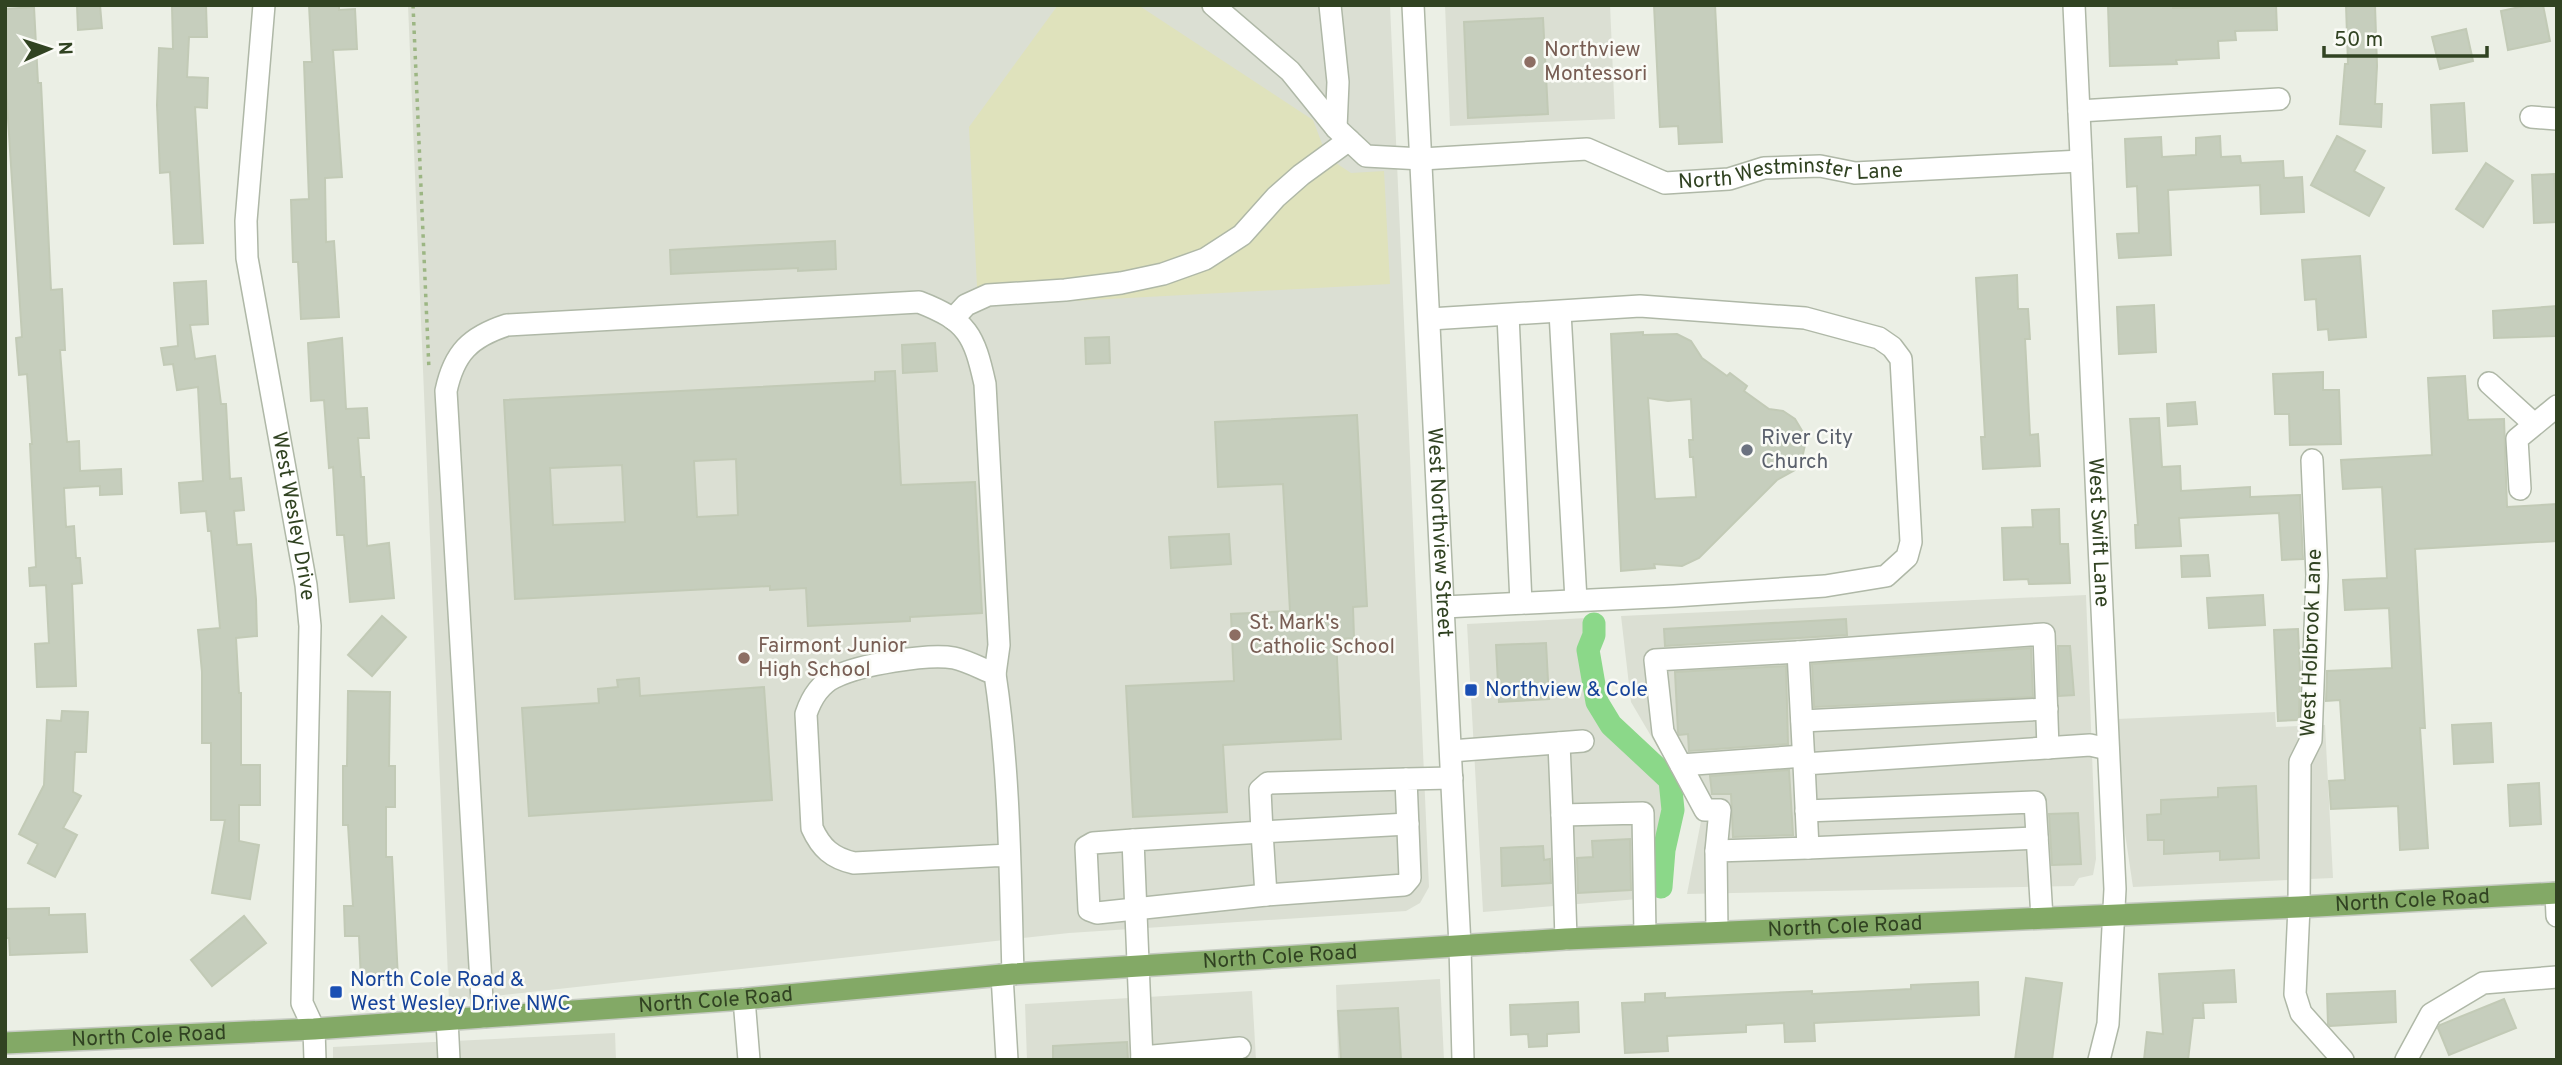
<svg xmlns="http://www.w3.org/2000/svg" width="2562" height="1065" viewBox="0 0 2562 1065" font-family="Overpass,sans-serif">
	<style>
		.built { fill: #dbdfd3 }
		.green { fill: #dfe2bc }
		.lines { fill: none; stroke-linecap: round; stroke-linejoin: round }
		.canal { stroke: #8bd889; stroke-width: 23 }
		.building { fill: #c6cebd; stroke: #c2cab6; stroke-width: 2; fill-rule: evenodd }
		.minor-casing { stroke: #afb8a7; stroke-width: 24 }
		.major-casing { stroke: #c5cac1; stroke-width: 24 }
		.path { stroke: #9cb683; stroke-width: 3.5; stroke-dasharray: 3.5 5; stroke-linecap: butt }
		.minor { stroke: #fff; stroke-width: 21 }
		.major { stroke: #83a966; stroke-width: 21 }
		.education-dot { fill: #8d6e63; stroke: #fafbf6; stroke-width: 2.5 }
		.worship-dot { fill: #6b7280; stroke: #fafbf6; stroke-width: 2.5 }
		.transit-dot { fill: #1a4fb4; stroke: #fafbf6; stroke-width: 2.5 }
		.labels { text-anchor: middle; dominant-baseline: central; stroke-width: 5; stroke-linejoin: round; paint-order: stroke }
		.education-label { font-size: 21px; fill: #785e54; stroke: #fafbf6; text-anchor: start }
		.street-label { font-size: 21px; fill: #314322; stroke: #fafbf6 }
		.worship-label { font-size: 21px; fill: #5b616d; stroke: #fafbf6; text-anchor: start }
		.transit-label { font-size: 21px; fill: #164399; stroke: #fafbf6; text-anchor: start }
	</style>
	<rect width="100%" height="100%" fill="#ebefe5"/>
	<g class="built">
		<polygon points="408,5 1390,5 1429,887 1420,903 1406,911 1069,933 449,1001"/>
		<polygon points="1445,5 1610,5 1615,119 1450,126"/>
		<polygon points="2086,595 2096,859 2093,875 2079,878 2074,886 1687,894 1701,821 1631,702 1621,616"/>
		<polygon points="1587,618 1579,649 1586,683 1606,727 1669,790 1656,846 1650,898 1483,912 1467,624"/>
		<polygon points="2275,712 2276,727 2325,725 2333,878 2133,887 2120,800 2117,719"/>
		<polygon points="1440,979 1444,1060 1338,1060 1336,985"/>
		<polygon points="1252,991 1256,1060 1027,1060 1025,1004"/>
		<polygon points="615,1033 616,1060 333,1060 333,1047"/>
	</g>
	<polygon class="green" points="1058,5 1138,5 1313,120 1327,157 1351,173 1384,171 1390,284 978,306 969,127"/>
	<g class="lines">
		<polyline class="canal" points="1594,624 1594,635 1588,650 1597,702 1611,725 1670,780 1673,810 1664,850 1661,887"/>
	</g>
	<g class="building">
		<polygon points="77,5 100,5 102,28 78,30"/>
		<polygon points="172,5 206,5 207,37 189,37 187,77 208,78 207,108 195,107 203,243 174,244 170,172 160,173 157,105 159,48 173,49"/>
		<polygon points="309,5 339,5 339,10 355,9 357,49 333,50 342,177 325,178 326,242 334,241 339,317 301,319 298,262 293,262 291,200 309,199 304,62 312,62"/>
		<polygon points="1654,5 1715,5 1722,142 1679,144 1678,126 1660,127"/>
		<polygon points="2108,5 2173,5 2173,8 2276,5 2277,30 2235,31 2236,40 2218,41 2219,58 2176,60 2177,64 2110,66"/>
		<polygon points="2346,5 2375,5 2377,66 2375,104 2382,104 2381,127 2340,124 2345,64 2348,64"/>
		<polygon points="2529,5 2543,5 2550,41 2508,50 2501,11"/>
		<polygon points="34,7 38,83 41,83 51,290 62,289 65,350 60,350 67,442 79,441 80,471 121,469 122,494 100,495 100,486 64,488 66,527 74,526 76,558 80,558 82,583 72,584 76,686 37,687 35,644 49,643 46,585 30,586 29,568 36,567 30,444 32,444 27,374 19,375 16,338 22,337 5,72 5,9"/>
		<polygon points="1543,18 1548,114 1468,118 1464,22"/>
		<polygon points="2466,29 2473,61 2440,69 2432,37"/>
		<polygon points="2464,103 2467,151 2433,153 2431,105"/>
		<polygon points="2220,136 2221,157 2240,156 2241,163 2283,161 2284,178 2302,177 2304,212 2261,214 2260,185 2168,190 2171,255 2119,258 2117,234 2139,233 2137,186 2127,187 2125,139 2161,137 2162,157 2196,155 2196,138"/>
		<polygon points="2337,136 2365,151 2354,171 2384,188 2369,216 2311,185"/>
		<polygon points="2486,163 2513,181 2483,227 2456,209"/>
		<polygon points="2554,174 2557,222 2534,223 2532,175"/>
		<polygon points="835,241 836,269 798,271 798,268 671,274 670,250"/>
		<polygon points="2360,256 2366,337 2329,340 2328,329 2318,330 2316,299 2305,300 2302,260"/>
		<polygon points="2017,275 2018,309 2028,309 2030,339 2025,339 2030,435 2038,434 2040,466 1983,469 1981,437 1985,437 1976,278"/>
		<polygon points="206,281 208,324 190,325 195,359 215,356 221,404 226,404 230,479 241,478 244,510 234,511 237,545 251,544 256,599 257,636 236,638 239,693 241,693 241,765 260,765 260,805 239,805 239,841 259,845 250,899 212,893 225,820 211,820 211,743 202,743 202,672 198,630 220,628 211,531 208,531 206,511 181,513 179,483 203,481 198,387 177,390 173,364 164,365 161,348 178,346 174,283"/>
		<polygon points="2154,305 2156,352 2119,354 2117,307"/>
		<polygon points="2557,306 2557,336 2494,338 2493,311"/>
		<path d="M1643,332V335L1677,334L1691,341L1702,358L1727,376L1730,373L1747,386L1744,391L1769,409L1783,411L1795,419L1804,434L1805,445L1801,463L1795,470L1777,480L1699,558L1682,566L1654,564L1655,568L1621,571L1611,334ZM1648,398L1668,401L1691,399L1693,440H1689L1690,457H1693L1696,497L1655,499Z"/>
		<polygon points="1109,337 1110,363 1086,364 1085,338"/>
		<polygon points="342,338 346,409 367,408 369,438 358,438 361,477 364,477 367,546 389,543 394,598 350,602 344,535 337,535 333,467 329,468 324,400 311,401 308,343"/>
		<polygon points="935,343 937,371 903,373 902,345"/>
		<path d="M895,371L901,485L975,482L982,613L910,617V621L808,626L806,588L770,590V586L515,599L504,400L875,381V372ZM736,459L738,515L697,517L694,461ZM622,465L625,522L553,525L550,468Z"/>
		<polygon points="2323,372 2323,390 2339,390 2341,444 2290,445 2289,414 2275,414 2273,374"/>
		<polygon points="2465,376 2468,420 2504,419 2507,507 2557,504 2557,541 2415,549 2425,728 2420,728 2428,848 2400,850 2398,806 2331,809 2329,781 2345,780 2340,700 2326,701 2327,671 2392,668 2389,608 2345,610 2343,580 2387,578 2382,487 2343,489 2341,460 2432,455 2428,378"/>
		<polygon points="2195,402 2197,424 2168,426 2167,404"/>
		<polygon points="1357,415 1367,606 1353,607 1354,638 1336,639 1341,739 1223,745 1227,812 1133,817 1126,686 1234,681 1231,614 1290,611 1283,484 1218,487 1215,422"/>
		<polygon points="2159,418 2162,467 2180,466 2181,491 2250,487 2250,497 2300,495 2303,559 2282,560 2279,513 2179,518 2181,546 2136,548 2135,525 2138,525 2130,419"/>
		<polygon points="2059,509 2060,544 2068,544 2070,583 2029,584 2028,579 2004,580 2002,528 2033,527 2032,510"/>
		<polygon points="1229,534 1231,564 1171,568 1169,537"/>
		<polygon points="2208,555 2210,576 2182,577 2181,556"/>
		<polygon points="2263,595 2265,625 2209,628 2207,598"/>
		<polygon points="382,616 406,637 372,676 348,655"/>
		<polygon points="1846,619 1847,635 1665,646 1664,629"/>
		<polygon points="2298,629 2300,672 2299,720 2278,721 2274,630"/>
		<polygon points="1546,643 1549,699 1499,702 1496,645"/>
		<polygon points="2058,646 2070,646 2074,695 2059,696"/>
		<polygon points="2031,648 2033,697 1814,707 1812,664"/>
		<polygon points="1786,666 1788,744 1689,751 1688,734 1679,735 1678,732 1675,672"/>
		<polygon points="639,678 640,696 764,687 772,800 529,816 522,708 599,703 598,689 618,687 617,680"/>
		<polygon points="348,691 390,692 389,766 395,766 395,807 386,807 386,857 392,857 398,979 361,980 359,936 345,936 344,906 353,906 348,825 343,825 343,766 347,766"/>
		<polygon points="62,711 88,712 86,752 75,752 73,792 81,796 63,828 77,835 55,877 28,863 38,844 19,834 44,785 47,720 61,721"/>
		<polygon points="2491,723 2493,762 2454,764 2452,725"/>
		<polygon points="1789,770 1793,835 1733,837 1731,794 1712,794 1710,776"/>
		<polygon points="2539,783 2541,824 2510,826 2508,785"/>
		<polygon points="2256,786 2259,858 2220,860 2220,851 2164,854 2164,840 2148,840 2147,815 2161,814 2161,800 2218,797 2218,788"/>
		<polygon points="2078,813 2081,864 2052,865 2049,814"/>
		<polygon points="1630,839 1631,890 1578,893 1577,858 1593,857 1592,841"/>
		<polygon points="1543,846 1544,860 1550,859 1551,883 1502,886 1501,848"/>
		<polygon points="49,908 49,915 85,914 87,952 10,955 9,938 5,938 5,909"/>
		<polygon points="244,916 266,943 212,986 191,960"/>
		<polygon points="2234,970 2236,1002 2203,1003 2204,1018 2193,1018 2188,1060 2144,1060 2147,1032 2163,1034 2159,974"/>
		<polygon points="2026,978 2062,983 2052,1060 2015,1060"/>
		<polygon points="1978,982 1979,1015 1814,1023 1815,1041 1785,1042 1784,1023 1746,1025 1746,1032 1667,1036 1668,1051 1625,1053 1622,1003 1645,1002 1645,994 1665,993 1665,998 1812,991 1812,994 1911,989 1911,985"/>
		<polygon points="2395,991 2396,1022 2330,1026 2328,1024 2327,994"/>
		<polygon points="2504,999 2516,1028 2449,1055 2438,1028 2440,1025"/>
		<polygon points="1578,1002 1579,1032 1547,1034 1547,1046 1529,1047 1528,1034 1511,1035 1510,1005"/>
		<polygon points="1398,1008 1401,1060 1341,1060 1338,1011"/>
		<polygon points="1127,1042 1128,1060 1053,1060 1053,1046"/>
	</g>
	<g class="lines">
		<g class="minor-casing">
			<g id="minor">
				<path id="s1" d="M264,5L246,221L247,258L306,585L310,626L302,1003L314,1029L315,1060"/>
				<path id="s2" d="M1213,5L1290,71L1336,128L1366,156L1422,159L1587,149L1665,183L1729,179L1764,168L1820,166L1855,173L2081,161"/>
				<polyline points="1330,5 1338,82 1336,128"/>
				<path id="s3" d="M1413,5L1460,946L1463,1060"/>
				<path id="s4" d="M2074,5L2115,889L2108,1024L2099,1060"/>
				<polyline points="2079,111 2279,99"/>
				<polyline points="2531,117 2557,119"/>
				<polyline points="1560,312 1576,600"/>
				<polyline points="1508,315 1521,603"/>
				<polyline points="953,319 966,305 988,295 1065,290 1121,283 1163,274 1205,259 1242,235 1276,197 1301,175 1349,140"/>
				<polyline points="1430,319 1640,306 1805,318 1879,338 1892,347 1901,359 1911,542 1907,557 1886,576 1825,586 1674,596 1444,607"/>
				<polyline points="2489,383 2534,424"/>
				<polyline points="2312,460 2317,575 2311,740 2300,762 2299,907 2295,994 2301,1013 2343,1060"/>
				<polyline points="2520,489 2517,439 2557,406"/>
				<polyline points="1802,721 2047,709"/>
				<polyline points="1559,743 1562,815"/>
				<polyline points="1451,751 1583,741"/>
				<polyline points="1804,764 1798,652 2044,634 2048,748"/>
				<polyline points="1681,765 1804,756"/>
				<polyline points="1806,811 2035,802 2042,918"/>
				<polyline points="1133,840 1093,843 1086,847 1089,910 1097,913 1266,895 1404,885 1410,878 1406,779 1452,778"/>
				<polyline points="1808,848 2037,838"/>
				<polyline points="1716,851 1720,810 1705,810 1663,732 1655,660 1798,652"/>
				<path d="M1009,855L854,863C832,858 821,848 812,828L806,714C811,699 820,684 835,677C859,665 928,653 954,658C968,661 982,669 995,674C1010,773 1010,874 1013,974"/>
				<polyline points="2556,893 2557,916"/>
				<polyline points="1266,895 1262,832 1408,824"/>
				<polyline points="1717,932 1716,851 1808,848 1804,764 2090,745 2108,749"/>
				<polyline points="1566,939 1562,815 1643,813 1645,935"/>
				<polyline points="1002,975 1007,1060"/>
				<polyline points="744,999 749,1060"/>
				<path d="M483,1017L446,391C454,353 470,337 507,325L919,302C968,321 974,335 985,384L999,645L995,674"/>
				<polyline points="447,1019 449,1060"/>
				<polyline points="1142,1057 1240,1048"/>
				<polyline points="1142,1060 1133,840 1262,832 1260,790 1268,783 1406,779"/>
				<polyline points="2406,1060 2431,1014 2483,983 2557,977"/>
			</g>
		</g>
		<g class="major-casing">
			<g id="major">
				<path id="s5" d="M5,1043L314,1029L744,999L1013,974L1566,939L2299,907L2557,893"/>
			</g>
		</g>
		<polyline class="path" points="413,5 429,370"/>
		<use href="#minor" class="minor"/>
		<use href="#major" class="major"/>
	</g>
	<g class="education-dot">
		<circle cx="1530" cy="62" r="7"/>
		<circle cx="1235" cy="635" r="7"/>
		<circle cx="744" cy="658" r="7"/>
	</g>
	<circle class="worship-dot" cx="1747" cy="450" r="7"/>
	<g class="transit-dot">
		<rect x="1464" y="683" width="14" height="14" rx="3.5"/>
		<rect x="329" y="985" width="14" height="14" rx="3.5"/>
	</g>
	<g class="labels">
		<g class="education-label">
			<text x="1544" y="50">Northview<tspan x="1544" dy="24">Montessori</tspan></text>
			<text x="1249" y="623">St. Mark's<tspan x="1249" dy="24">Catholic School</tspan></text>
			<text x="758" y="646">Fairmont Junior<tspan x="758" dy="24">High School</tspan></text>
		</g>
		<g class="street-label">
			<text stroke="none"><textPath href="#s2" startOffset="649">North Westminster Lane</textPath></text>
			<text stroke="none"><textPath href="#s1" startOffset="516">West Wesley Drive</textPath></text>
			<text stroke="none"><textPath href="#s3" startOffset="528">West Northview Street</textPath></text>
			<text stroke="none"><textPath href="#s4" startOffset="528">West Swift Lane</textPath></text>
			<text transform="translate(2312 643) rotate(-88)">West Holbrook Lane</text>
			<text stroke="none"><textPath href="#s5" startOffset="2412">North Cole Road</textPath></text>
			<text stroke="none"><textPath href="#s5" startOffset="1844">North Cole Road</textPath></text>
			<text stroke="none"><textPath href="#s5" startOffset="1278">North Cole Road</textPath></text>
			<text stroke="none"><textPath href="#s5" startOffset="712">North Cole Road</textPath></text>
			<text stroke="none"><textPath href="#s5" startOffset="144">North Cole Road</textPath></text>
		</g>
		<g class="worship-label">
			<text x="1761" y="438">River City<tspan x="1761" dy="24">Church</tspan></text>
		</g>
		<g class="transit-label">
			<text x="1485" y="690">Northview &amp; Cole</text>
			<text x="350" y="980">North Cole Road &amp;<tspan x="350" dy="24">West Wesley Drive NWC</tspan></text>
		</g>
	</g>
	<rect width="2562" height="1065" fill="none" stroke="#314322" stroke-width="14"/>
	<g transform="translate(49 49) rotate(87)" stroke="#fafbf6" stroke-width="5" paint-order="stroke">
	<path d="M0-5L12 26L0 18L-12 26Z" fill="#314322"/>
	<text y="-10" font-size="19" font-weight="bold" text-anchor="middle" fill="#314322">N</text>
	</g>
	<path d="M2324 46v10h163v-10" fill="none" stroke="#314322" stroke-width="3.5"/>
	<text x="2334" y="46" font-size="21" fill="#314322" stroke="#fafbf6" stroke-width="5" paint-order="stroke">50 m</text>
</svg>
